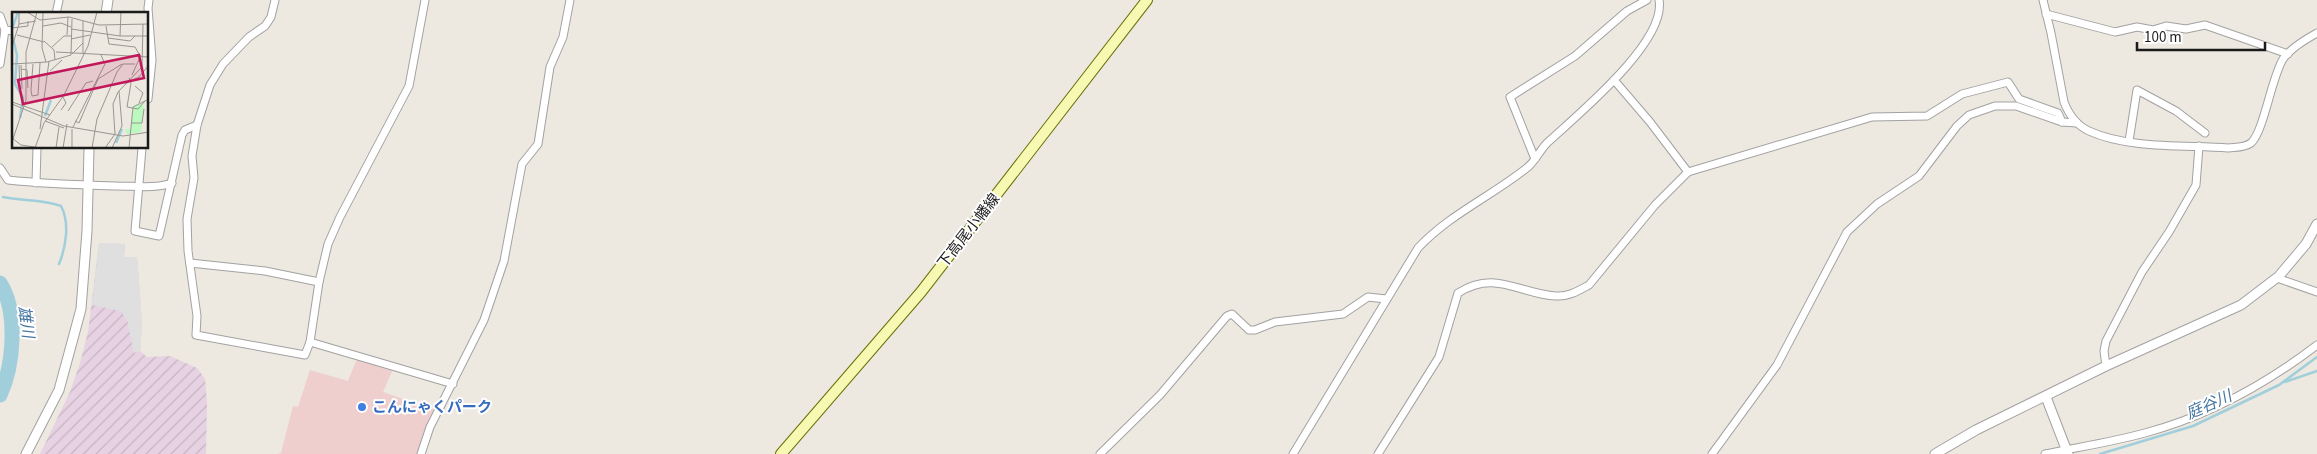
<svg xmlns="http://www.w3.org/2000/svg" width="2317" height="454" viewBox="0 0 2317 454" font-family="'Source Sans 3','Noto Sans JP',sans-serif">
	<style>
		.commercial { fill: #eecfce }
		.industrial { fill: url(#industrial-furrows) }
		.parking { fill: #dfdfdf }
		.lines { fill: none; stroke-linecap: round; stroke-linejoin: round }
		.stream { stroke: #a0cfdb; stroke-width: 2.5 }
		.river { stroke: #a0cfdb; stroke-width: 15 }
		.minor-casing { stroke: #a2a2a2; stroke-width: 9 }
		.tertiary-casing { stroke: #a2a2a2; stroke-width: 11 }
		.secondary-casing { stroke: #667004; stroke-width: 12 }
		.minor { stroke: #fff; stroke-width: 7 }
		.tertiary { stroke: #fff; stroke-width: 9 }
		.secondary { stroke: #f7f9b2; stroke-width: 10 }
		.shop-dot { fill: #3f7fe0; stroke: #fff; stroke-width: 2 }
		.labels { text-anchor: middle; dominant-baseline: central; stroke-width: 4; stroke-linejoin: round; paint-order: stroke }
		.street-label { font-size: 15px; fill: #1b1b1b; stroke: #fff }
		.shop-label { font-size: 15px; font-weight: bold; fill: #366cbe; stroke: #fff; text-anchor: start }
		.water-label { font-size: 16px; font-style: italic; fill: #4576a2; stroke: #fff }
		.inset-river { fill: none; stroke: #a0cfdb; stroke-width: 2.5 }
		.inset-road { fill: none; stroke: #999691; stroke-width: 1 }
		.view { fill: #c2185b; fill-opacity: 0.15; stroke: #c2185b; stroke-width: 2.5 }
		.inset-edge { fill: none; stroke: #1b1b1b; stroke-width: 2.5 }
	</style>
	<defs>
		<pattern id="industrial-furrows" width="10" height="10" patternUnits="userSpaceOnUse" patternTransform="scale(1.25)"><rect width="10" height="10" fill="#e6d2e3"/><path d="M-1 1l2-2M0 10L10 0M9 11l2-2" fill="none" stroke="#c5b4c2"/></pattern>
	</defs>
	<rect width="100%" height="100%" fill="#ede8e0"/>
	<polygon class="commercial" points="357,359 393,369 383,392 435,410 419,454 277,454 281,453 293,406 298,407 310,370 348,381"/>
	<polygon class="industrial" points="99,243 125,244 124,257 137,257 142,323 140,351 147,357 170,356 197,368 205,379 207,404 206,454 40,454 70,392 80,363 88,332"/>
	<polygon class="parking" points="99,243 125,244 124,257 137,257 142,323 140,351 134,353 127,320 121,311 92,305"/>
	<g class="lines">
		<g class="stream">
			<path d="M3,197C22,201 43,199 61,206C70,223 66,247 59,264"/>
			<polyline points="2285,382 2317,371"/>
			<polyline points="2100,454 2193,426 2279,385 2317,357"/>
		</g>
		<path class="river" d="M0,283C18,311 14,365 0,395"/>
		<g class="minor-casing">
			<g id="minor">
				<polyline points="275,0 271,17 265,26 249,37 223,64 210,85 197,125 192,156 194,178 187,219 188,251 197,316 196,335 305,355 310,342 319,282 328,244 340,217 409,86 425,0"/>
				<path d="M2043,0L2051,33L2064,102C2069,115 2076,125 2089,131C2128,149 2186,145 2228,148C2236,147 2244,148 2251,143C2264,131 2271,79 2283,59C2290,49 2306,39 2317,33"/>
				<polyline points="56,14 59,0"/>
				<polyline points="2046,14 2115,32 2137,27 2153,30 2166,26 2186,29 2205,25 2288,54"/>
				<polyline points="0,16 5,30 0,64"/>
				<polyline points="5,30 14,31"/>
				<polyline points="1614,80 1650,122 1688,172"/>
				<polyline points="148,99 152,60 148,8 149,0"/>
				<polyline points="2129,141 2137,90 2176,111 2205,133"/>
				<polyline points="142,148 135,231 159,236 182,135 185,130 197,125"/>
				<polyline points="1535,159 1510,97 1575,56 1627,11 1647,0"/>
				<path d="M0,168L8,180C44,184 81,185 117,186C135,186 155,189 172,183"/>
				<polyline points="36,183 37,148"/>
				<polyline points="190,263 265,271 319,282"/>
				<polyline points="2277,278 2317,292"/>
				<polyline points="310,342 453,384"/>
				<polyline points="2106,366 2104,351 2106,341 2142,272 2169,232 2196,185 2199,146"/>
				<polyline points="421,454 430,427 484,320 504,261 522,164 538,144 550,67 563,37 570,0"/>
				<polyline points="1100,454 1160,395 1227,316 1232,314 1249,330 1255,330 1275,322 1343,314 1368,297 1386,299"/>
				<path d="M1293,454L1418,248C1450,214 1492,196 1528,167C1536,160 1540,150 1547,143C1576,116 1667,42 1659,0"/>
				<path d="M1378,454L1439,357L1458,293C1495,269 1519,294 1556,296C1568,297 1578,291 1589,285L1655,205L1688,172L1872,117L1927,116L1962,94L2008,82L2019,99L2058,113L2062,122"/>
				<polyline points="1712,454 1777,365 1847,232 1877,204 1919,176 1957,126 1969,115 1995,106 2016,106 2062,122 2077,123"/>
				<path d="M2045,454C2079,447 2112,442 2145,433C2208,416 2266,384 2317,345"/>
			</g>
		</g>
		<g class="tertiary-casing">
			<g id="tertiary">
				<polyline points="106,14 108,0"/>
				<polyline points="2046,397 2068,454"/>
				<polyline points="26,454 59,390 81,309 87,231 89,148"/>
				<polyline points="1935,454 1976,430 2106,366 2241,305 2279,276 2306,244 2317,224"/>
			</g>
		</g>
		<g class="secondary-casing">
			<polyline id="secondary" points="781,454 921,292 1147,0"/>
		</g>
		<use href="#minor" class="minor"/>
		<use href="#tertiary" class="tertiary"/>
		<use href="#secondary" class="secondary"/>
	</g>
	<circle class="shop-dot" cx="362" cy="407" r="5"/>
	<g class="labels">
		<g class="street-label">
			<text transform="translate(969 231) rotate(-52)">下高尾小幡線</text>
		</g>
		<g class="shop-label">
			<text x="372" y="407">こんにゃくパーク</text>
		</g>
		<g class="water-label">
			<text transform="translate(26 322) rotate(82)">雄川</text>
			<text transform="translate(2209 405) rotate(-24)">庭谷川</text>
		</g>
	</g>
	<g transform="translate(12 12)">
		<rect width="136" height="136" fill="#ede8e0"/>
		<path d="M129,91L132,95L129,120L115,122L113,117H119L121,94Z" fill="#bbf9bf"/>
		<path class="inset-river" d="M0,17L6,0M0,22L5,43L3,72L11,86L8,106M33,104L39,88M104,131L110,117"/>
		<path class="inset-road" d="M15,0L28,8L57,5L87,13L137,12M31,0L30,36L34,50M7,12L24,9M31,14L49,11L59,15M94,14L97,32L123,35L127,42M0,16L16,14V9M59,17L108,24H137M5,23L32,30M55,23L56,5M108,24L109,0M96,26L118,29L123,24M59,27L78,23M32,29L42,38L43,48M0,35L7,12V0M40,35L52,24H59M44,40L137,45M60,42L71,31M71,42V9M59,43L60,7M0,52L35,50L59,43M21,52L19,78L20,84L26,83L28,51M7,53L8,77M9,53L10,77M9,57L15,58L16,76M38,59L50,48M120,63L129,43M117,66L119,71L115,95L126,97L133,89M113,72L127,65L137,53M123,74L131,81L127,91M0,90L38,103M0,92L52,114L111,124L137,120M49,98L54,91L51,85M56,99L74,71L81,69M33,109L52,116M63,109L67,111L86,67L110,52M119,111H130L132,97M61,115L93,52L89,43M28,117L37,49M0,126L9,133L29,136M1,127L14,88V40L25,0M23,136L32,111L52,83L76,34L85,0M44,136L47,115M51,136L55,112M60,136V117M80,136L85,107L105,60L111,52H123M93,136L103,122L101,92L106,80L130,55L131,12M100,136L110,114L107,79M117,136L121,95L137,87"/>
		<path class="view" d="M127,43L132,66L11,92L6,68Z"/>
		<rect width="136" height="136" class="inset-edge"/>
	</g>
	<path d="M2137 42v8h128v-8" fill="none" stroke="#1b1b1b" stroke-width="2.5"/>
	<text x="2144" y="42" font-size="15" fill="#1b1b1b" stroke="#ffffff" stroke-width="4" paint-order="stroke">100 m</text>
</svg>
